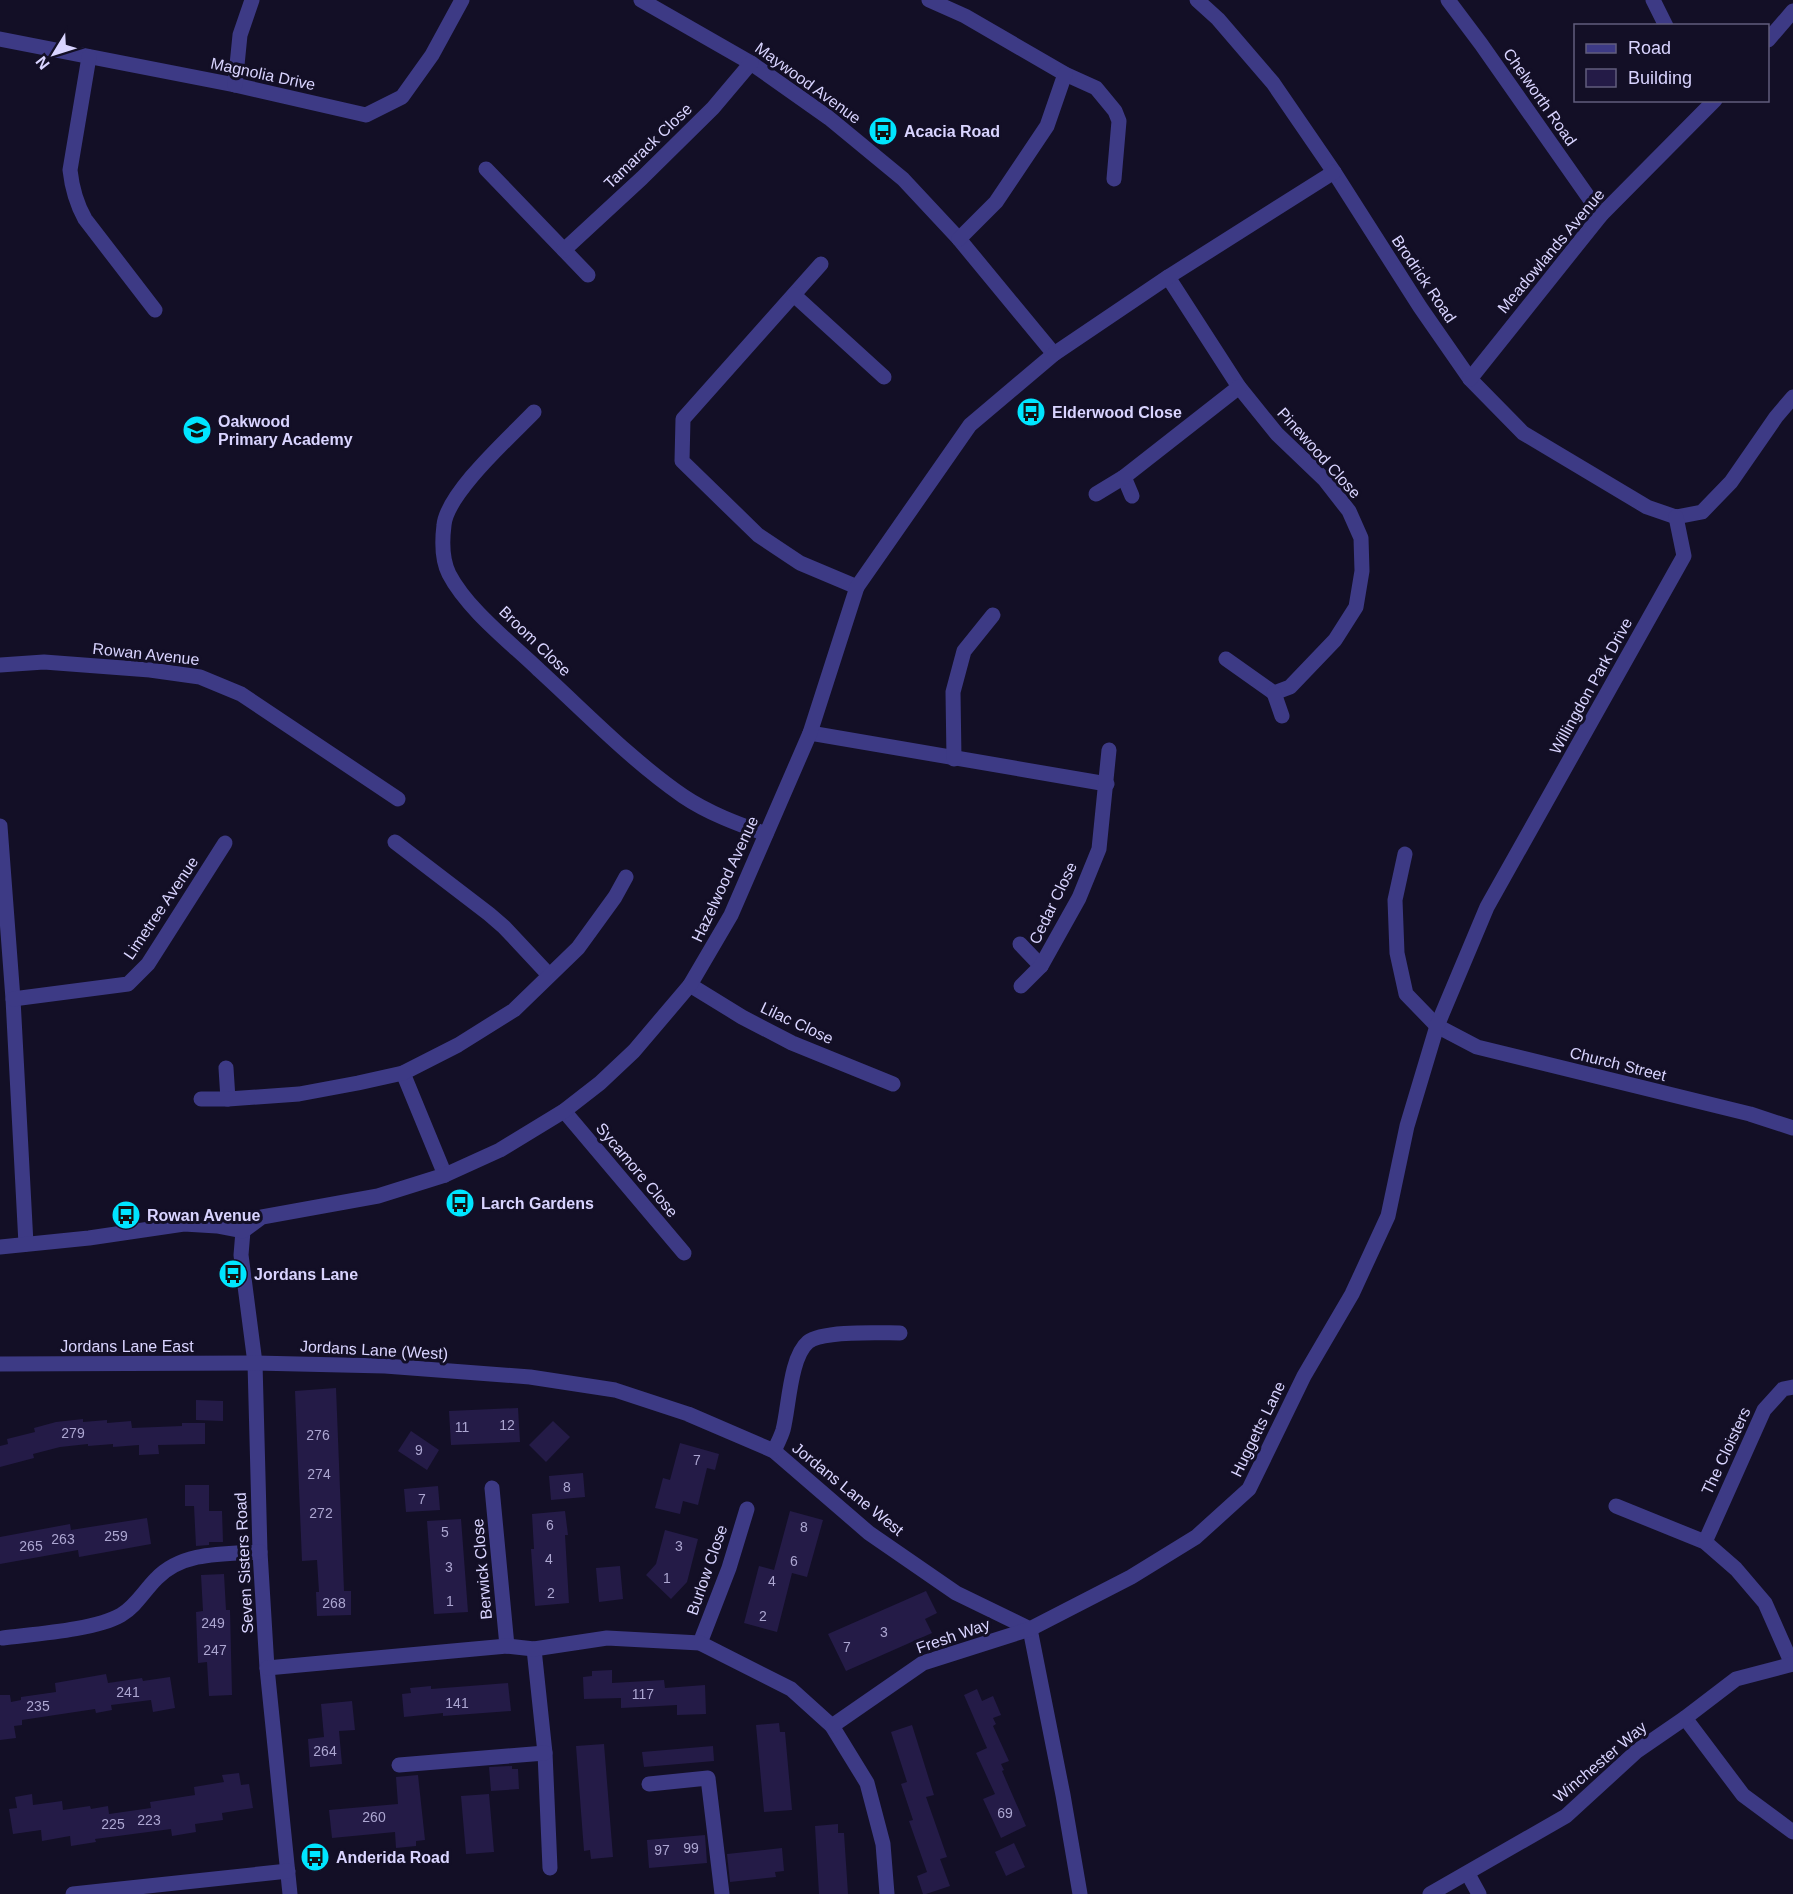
<svg xmlns="http://www.w3.org/2000/svg" width="1793" height="1894" viewBox="0 0 1793 1894" font-family="Helvetica,sans-serif">
	<style>
		.building { fill: #241b47 }
		.lines { fill: none; stroke-linecap: round; stroke-linejoin: round }
		.minor { stroke: #3d3a85; stroke-width: 15 }
		.labels { text-anchor: middle; dominant-baseline: central; stroke-width: 6; stroke-linejoin: round; paint-order: stroke }
		.number-label { font-size: 14px; fill: #aca6d1 }
		.street-label { font-size: 16px; fill: #d9d4ff; stroke: #130f26 }
		.poi-label { font-size: 16px; font-weight: bold; fill: #d9d4ff; stroke: #130f26; text-anchor: start }
	</style>
	<rect width="100%" height="100%" fill="#130f26"/>
	<g class="building">
		<polygon points="336,1388 344,1591 351,1591 351,1615 317,1616 316,1592 319,1592 317,1560 302,1561 295,1391"/>
		<polygon points="196,1400 223,1401 223,1421 196,1420"/>
		<polygon points="518,1408 520,1442 451,1445 449,1411"/>
		<polygon points="83,1419 83,1422 107,1420 107,1423 131,1421 132,1428 182,1426 182,1423 205,1423 205,1444 158,1445 159,1454 139,1455 139,1445 113,1447 113,1444 88,1446 88,1444 60,1447 33,1454 34,1458 0,1467 0,1446 8,1444 7,1439 35,1432 34,1428 56,1422"/>
		<polygon points="553,1421 570,1437 546,1462 529,1445"/>
		<polygon points="411,1431 439,1450 427,1470 398,1451"/>
		<polygon points="680,1443 719,1454 715,1470 707,1468 698,1505 683,1501 680,1514 655,1508 663,1478 670,1480"/>
		<polygon points="583,1473 585,1497 551,1500 549,1476"/>
		<polygon points="185,1485 209,1485 209,1511 222,1511 223,1542 209,1542 209,1545 196,1546 194,1506 185,1506"/>
		<polygon points="438,1486 440,1510 406,1512 404,1489"/>
		<polygon points="565,1511 568,1535 565,1535 569,1603 535,1606 531,1549 534,1549 532,1514"/>
		<polygon points="790,1511 823,1520 807,1577 792,1573 777,1632 744,1623 759,1566 774,1570"/>
		<polygon points="147,1518 151,1544 79,1557 78,1550 0,1564 0,1537 70,1524 71,1530"/>
		<polygon points="461,1519 468,1612 434,1614 427,1521"/>
		<polygon points="665,1530 698,1539 687,1582 671,1599 646,1575 656,1564"/>
		<polygon points="620,1566 623,1599 599,1602 596,1568"/>
		<polygon points="224,1574 226,1610 230,1610 232,1695 209,1696 207,1662 198,1663 196,1612 203,1611 201,1575"/>
		<polygon points="926,1591 937,1613 925,1619 932,1633 846,1671 828,1634"/>
		<polygon points="612,1670 612,1683 664,1680 665,1688 705,1685 706,1714 677,1715 677,1705 621,1708 621,1698 584,1699 583,1677 592,1676 592,1671"/>
		<polygon points="106,1674 108,1683 142,1678 143,1681 170,1677 175,1708 153,1712 151,1700 111,1705 112,1710 96,1713 95,1709 22,1720 22,1725 14,1726 16,1738 0,1740 0,1695 10,1695 11,1702 21,1700 21,1697 56,1692 55,1683"/>
		<polygon points="508,1683 511,1711 443,1716 443,1713 404,1717 402,1694 411,1693 410,1688 431,1686 431,1689"/>
		<polygon points="977,1689 982,1701 993,1696 1001,1715 993,1718 996,1724 993,1726 1009,1761 1001,1764 1004,1770 1002,1771 1026,1826 1001,1838 983,1799 995,1794 976,1753 987,1748 964,1695"/>
		<polygon points="352,1701 355,1730 339,1731 342,1764 310,1767 308,1739 324,1737 321,1704"/>
		<polygon points="779,1723 780,1732 785,1732 792,1810 764,1812 756,1725"/>
		<polygon points="912,1725 934,1795 926,1797 947,1857 940,1859 950,1886 926,1894 923,1894 917,1876 927,1872 909,1821 913,1820 901,1784 907,1782 891,1732"/>
		<polygon points="604,1744 613,1857 591,1859 590,1850 584,1851 576,1746"/>
		<polygon points="713,1746 714,1761 644,1767 642,1752"/>
		<polygon points="512,1766 512,1769 518,1769 519,1789 491,1791 489,1767"/>
		<polygon points="239,1773 241,1785 249,1784 253,1808 222,1813 223,1820 195,1824 196,1832 172,1836 171,1829 95,1839 96,1842 71,1846 70,1836 42,1841 41,1830 13,1834 9,1809 17,1808 15,1797 32,1794 33,1805 62,1801 63,1810 90,1806 91,1809 108,1806 109,1814 151,1808 150,1802 195,1795 194,1787 224,1782 222,1775"/>
		<polygon points="418,1775 425,1840 416,1841 416,1846 396,1848 395,1832 332,1838 329,1810 398,1804 396,1777"/>
		<polygon points="489,1794 494,1852 466,1854 461,1796"/>
		<polygon points="838,1824 838,1833 844,1833 848,1894 819,1894 815,1826"/>
		<polygon points="705,1835 707,1863 649,1868 647,1840"/>
		<polygon points="1014,1843 1025,1867 1006,1876 995,1852"/>
		<polygon points="782,1848 784,1871 775,1872 776,1877 730,1882 727,1854"/>
	</g>
	<g class="lines">
		<g class="minor">
			<polyline points="641,0 751,63 829,118 903,179 959,239 1054,354"/>
			<polyline points="929,0 965,16 1065,74 1096,88 1115,111 1119,121 1114,179"/>
			<polyline points="1197,0 1218,19 1273,83 1334,172 1420,307 1470,379 1523,433 1647,507 1676,517 1702,512 1731,482 1776,417 1793,397"/>
			<polyline points="1448,0 1481,44 1601,215"/>
			<polyline points="1653,0 1666,26"/>
			<polyline points="0,39 235,85 366,115 402,97 432,55 462,0"/>
			<polyline points="1768,40 1793,11"/>
			<path d="M89,57L70,170C72,188 76,203 85,219L155,310"/>
			<polyline points="235,85 240,35 252,0"/>
			<polyline points="486,169 588,275"/>
			<polyline points="959,239 996,202 1047,126 1065,74"/>
			<polyline points="564,250 642,178 713,108 751,63"/>
			<polyline points="821,264 683,419 682,461 758,535 800,563 857,587"/>
			<polyline points="1168,277 1239,387 1277,434 1324,479 1349,511 1361,538 1362,571 1356,607 1335,640 1290,687 1274,693 1226,659"/>
			<polyline points="794,295 884,377"/>
			<polyline points="1470,379 1601,215 1715,100"/>
			<path d="M534,412C511,436 447,493 444,525C442,541 442,560 449,574C467,609 511,643 539,670C586,713 631,760 683,796C708,813 738,824 766,834"/>
			<polyline points="1124,477 1132,496"/>
			<polyline points="1096,494 1124,477 1239,387"/>
			<polyline points="0,665 44,662 150,670 200,677 241,694 398,799"/>
			<polyline points="1274,693 1282,716"/>
			<polyline points="810,733 1107,784"/>
			<polyline points="954,759 953,692 964,651 993,615"/>
			<polyline points="0,826 13,999 26,1244"/>
			<polyline points="395,842 489,914 504,927 549,975"/>
			<polyline points="1405,854 1395,900 1397,953 1406,994 1437,1026 1477,1047 1750,1114 1793,1128"/>
			<polyline points="1020,944 1041,966"/>
			<polyline points="690,985 742,1017 792,1043 893,1084"/>
			<polyline points="1021,986 1041,966 1079,898 1099,849 1109,750"/>
			<polyline points="13,999 128,984 148,964 225,843"/>
			<polyline points="226,1068 228,1099"/>
			<polyline points="403,1073 445,1175"/>
			<polyline points="201,1099 228,1099 299,1094 358,1083 403,1073 458,1045 514,1010 578,948 615,897 626,877"/>
			<polyline points="564,1111 684,1253"/>
			<polyline points="243,1231 241,1255 255,1363 260,1552 267,1668 290,1894"/>
			<polyline points="0,1247 89,1238 184,1224 217,1226 243,1231 262,1217 378,1196 445,1175 500,1150 564,1111 600,1083 634,1051 690,985 731,915 810,733 857,587 970,425 1054,354 1168,277 1334,172"/>
			<polyline points="0,1364 255,1363 385,1366 530,1377 615,1390 688,1414 774,1451 869,1533 956,1593 1030,1629"/>
			<path d="M774,1451C777,1444 781,1437 783,1430C789,1407 790,1357 808,1342C823,1330 880,1333 900,1333"/>
			<polyline points="492,1488 507,1646"/>
			<polyline points="1616,1506 1705,1542 1736,1569 1765,1603 1792,1664"/>
			<polyline points="1705,1542 1764,1410 1783,1389 1793,1387"/>
			<polyline points="1030,1629 1063,1795 1080,1894"/>
			<path d="M3,1638C34,1634 95,1630 121,1615C136,1606 144,1591 156,1579C182,1551 225,1554 260,1552"/>
			<polyline points="700,1643 729,1568 747,1509"/>
			<polyline points="534,1649 545,1753 550,1868"/>
			<polyline points="267,1668 507,1646 534,1649 607,1638 700,1643 791,1689 832,1726 867,1783 883,1844 887,1894"/>
			<polyline points="1685,1718 1743,1795 1793,1832"/>
			<polyline points="832,1726 923,1663 1030,1629 1131,1577 1196,1537 1249,1489 1304,1376 1352,1294 1388,1216 1407,1126 1437,1026 1487,907 1684,556 1676,517"/>
			<polyline points="399,1765 545,1753"/>
			<polyline points="649,1784 708,1778 722,1894"/>
			<polyline points="1468,1874 1479,1894"/>
			<polyline points="73,1894 288,1871"/>
			<polyline points="1430,1894 1566,1816 1637,1751 1685,1718 1736,1679 1793,1664"/>
		</g>
	</g>
	<defs>
		<g id="bus-disc" transform="scale(1.5)"><circle r="9.5" fill="#00e5ff" stroke="#130f26"/><path d="M-5-6H5V4H4V6H2V4H-2V6H-4V4H-5ZM-3.5-4V0h7V-4ZM-3.5 1.2v1.5H-2V1.2ZM2 1.2v1.5H3.5V1.2Z" fill="#111"/></g>
		<g id="school-disc" transform="scale(1.5)"><circle r="9.5" fill="#00e5ff" stroke="#130f26"/><path d="M0-5L7-2L0 1L-7-2ZM-4 1L0 2.5L4 1V4Q0 6-4 4Z" fill="#111"/></g>
	</defs>
	<g fill-rule="evenodd">
		<use href="#bus-disc" x="883" y="131"/>
		<use href="#bus-disc" x="1031" y="412"/>
		<use href="#school-disc" x="197" y="430"/>
		<use href="#bus-disc" x="460" y="1203"/>
		<use href="#bus-disc" x="126" y="1215"/>
		<use href="#bus-disc" x="233" y="1274"/>
		<use href="#bus-disc" x="315" y="1857"/>
	</g>
	<g class="labels">
		<g class="number-label">
			<text x="507" y="1425">12</text>
			<text x="462" y="1427">11</text>
			<text x="73" y="1433">279</text>
			<text x="318" y="1435">276</text>
			<text x="419" y="1450">9</text>
			<text x="697" y="1460">7</text>
			<text x="319" y="1474">274</text>
			<text x="567" y="1487">8</text>
			<text x="422" y="1499">7</text>
			<text x="321" y="1513">272</text>
			<text x="550" y="1525">6</text>
			<text x="804" y="1527">8</text>
			<text x="445" y="1532">5</text>
			<text x="116" y="1536">259</text>
			<text x="63" y="1539">263</text>
			<text x="31" y="1546">265</text>
			<text x="679" y="1546">3</text>
			<text x="549" y="1559">4</text>
			<text x="794" y="1561">6</text>
			<text x="449" y="1567">3</text>
			<text x="667" y="1578">1</text>
			<text x="772" y="1581">4</text>
			<text x="551" y="1593">2</text>
			<text x="450" y="1601">1</text>
			<text x="334" y="1603">268</text>
			<text x="763" y="1616">2</text>
			<text x="213" y="1623">249</text>
			<text x="884" y="1632">3</text>
			<text x="847" y="1647">7</text>
			<text x="215" y="1650">247</text>
			<text x="128" y="1692">241</text>
			<text x="643" y="1694">117</text>
			<text x="457" y="1703">141</text>
			<text x="38" y="1706">235</text>
			<text x="325" y="1751">264</text>
			<text x="1005" y="1813">69</text>
			<text x="374" y="1817">260</text>
			<text x="149" y="1820">223</text>
			<text x="113" y="1824">225</text>
			<text x="691" y="1848">99</text>
			<text x="662" y="1850">97</text>
		</g>
		<g class="street-label">
			<text transform="translate(263 74) rotate(12)">Magnolia Drive</text>
			<text transform="translate(808 83) rotate(36)">Maywood Avenue</text>
			<text transform="translate(1540 97) rotate(55)">Chelworth Road</text>
			<text transform="translate(648 146) rotate(-44)">Tamarack Close</text>
			<text transform="translate(1551 251) rotate(-50)">Meadowlands Avenue</text>
			<text transform="translate(1424 279) rotate(56)">Brodrick Road</text>
			<text transform="translate(1319 453) rotate(48)">Pinewood Close</text>
			<text transform="translate(535 641) rotate(44)">Broom Close</text>
			<text transform="translate(146 654) rotate(6)">Rowan Avenue</text>
			<text transform="translate(1591 686) rotate(-61)">Willingdon Park Drive</text>
			<text transform="translate(725 879) rotate(-65)">Hazelwood Avenue</text>
			<text transform="translate(1053 903) rotate(-64)">Cedar Close</text>
			<text transform="translate(161 908) rotate(-56)">Limetree Avenue</text>
			<text transform="translate(797 1023) rotate(25)">Lilac Close</text>
			<text transform="translate(1618 1064) rotate(14)">Church Street</text>
			<text transform="translate(637 1170) rotate(50)">Sycamore Close</text>
			<text x="127" y="1346">Jordans Lane East</text>
			<text transform="translate(374 1350) rotate(3)">Jordans Lane (West)</text>
			<text transform="translate(1258 1429) rotate(-64)">Huggetts Lane</text>
			<text transform="translate(1726 1451) rotate(-65)">The Cloisters</text>
			<text transform="translate(848 1489) rotate(39)">Jordans Lane West</text>
			<text transform="translate(244 1563) rotate(-93)">Seven Sisters Road</text>
			<text transform="translate(482 1569) rotate(-95)">Berwick Close</text>
			<text transform="translate(707 1570) rotate(-71)">Burlow Close</text>
			<text transform="translate(953 1636) rotate(-19)">Fresh Way</text>
			<text transform="translate(1600 1762) rotate(-40)">Winchester Way</text>
		</g>
		<g class="poi-label">
			<text x="904" y="131">Acacia Road</text>
			<text x="1052" y="412">Elderwood Close</text>
			<text x="218" y="421">Oakwood<tspan x="218" dy="18">Primary Academy</tspan></text>
			<text x="481" y="1203">Larch Gardens</text>
			<text x="147" y="1215">Rowan Avenue</text>
			<text x="254" y="1274">Jordans Lane</text>
			<text x="336" y="1857">Anderida Road</text>
		</g>
	</g>
	<rect x="1574" y="24" width="195" height="78" fill="#130f26" stroke="#625e7d" stroke-width="1.5"/>
	<rect x="1586" y="44" width="30" height="9" fill="#3d3a85" stroke="#625e7d" stroke-width="1.5"/>
	<text x="1628" y="54" font-size="18" fill="#d9d4ff">Road</text>
	<rect x="1586" y="69" width="30" height="18" fill="#241b47" stroke="#625e7d" stroke-width="1.5"/>
	<text x="1628" y="84" font-size="18" fill="#d9d4ff">Building</text>
	<g transform="translate(54 54) rotate(232)" stroke="#130f26" stroke-width="4.5" paint-order="stroke">
	<path d="M0-4.5L10 22L0 15L-10 22Z" fill="#d9d4ff"/>
	<text y="-9" font-size="16" font-weight="bold" text-anchor="middle" fill="#d9d4ff">N</text>
	</g>
</svg>
